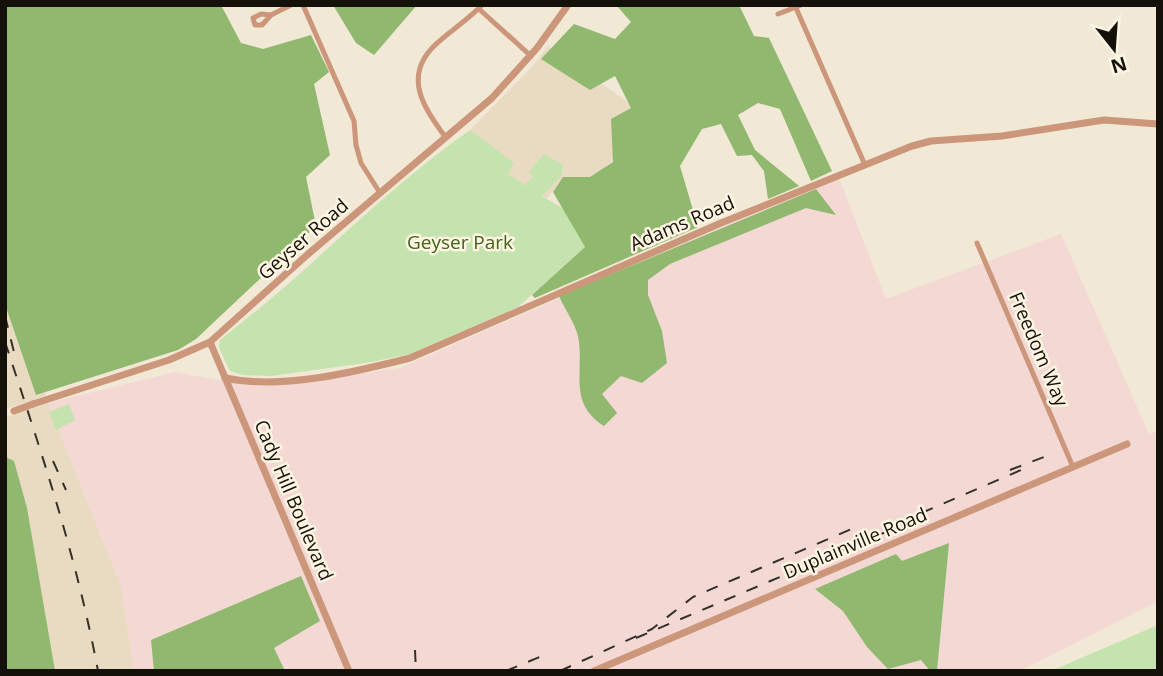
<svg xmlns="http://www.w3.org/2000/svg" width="1163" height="676" viewBox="0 0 1163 676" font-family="'Open Sans',sans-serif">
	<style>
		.built { fill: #e8dbc2 }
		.industrial { fill: #f3d8d3 }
		.green { fill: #c5e3ae }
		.forest { fill: #90b86f }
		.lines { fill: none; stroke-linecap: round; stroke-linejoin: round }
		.minor { stroke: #cb9679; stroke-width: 5 }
		.tertiary { stroke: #cb9679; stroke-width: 7 }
		.rail { stroke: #353129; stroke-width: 2; stroke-dasharray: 12 12; stroke-linecap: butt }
		.tertiary-bridge { stroke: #cb9679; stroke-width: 7 }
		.labels { text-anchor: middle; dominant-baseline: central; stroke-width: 5; stroke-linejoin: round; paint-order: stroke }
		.street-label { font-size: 19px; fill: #14110b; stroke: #fff5e3 }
		.park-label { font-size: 19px; fill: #3f6318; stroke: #fff5e3 }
	</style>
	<rect width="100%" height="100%" fill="#f1e8d6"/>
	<g class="built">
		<polygon points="548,46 636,108 616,157 591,183 563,179 547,198 507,174 514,164 470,130 530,69"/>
		<polygon points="5,269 46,396 6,409 5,408"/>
		<polygon points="48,403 121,586 134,671 38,671 5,459 5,417"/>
	</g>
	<polygon class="industrial" points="838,176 886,299 1061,234 1149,434 1158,431 1158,601 1020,671 134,671 121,586 48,403 175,372 246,385 285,385 400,368"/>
	<g class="green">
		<path d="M470,130L514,163L508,174L527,186L526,184L533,177L529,172L544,154L563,165L561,176L542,196L564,209L585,247L518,307L410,354L366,363L271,376L243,375L230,371L219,348L220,340C245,320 270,300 294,279C352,227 406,175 470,130Z"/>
		<polygon points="69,404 75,420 56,430 49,412"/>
		<polygon points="1158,625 1158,671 1051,671"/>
	</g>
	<g class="forest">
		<polygon points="5,5 221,5 241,43 263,49 311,35 329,72 314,84 330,155 306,177 316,226 196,339 178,350 36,395 5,304"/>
		<polygon points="333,5 417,5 374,55 356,43"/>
		<polygon points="616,5 739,5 754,36 769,38 832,171 811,181 780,109 758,103 738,115 755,150 799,186 768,199 764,171 752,155 737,156 721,124 702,129 680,166 698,227 535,298 532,295 585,247 553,192 563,177 590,177 613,162 611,119 631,108 615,76 590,90 541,59 574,24 615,39 631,22"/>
		<path d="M816,189L836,215L806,208L670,264L648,280V295L662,331L667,363L642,383L621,376L602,394L617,413L604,426C569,403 583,376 579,342C578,327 565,310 559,296Z"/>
		<polygon points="5,457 14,461 27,508 55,671 5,671"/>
		<polygon points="949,543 937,671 930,671 921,660 888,669 867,647 843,611 815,589 896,554 902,561"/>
		<polygon points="301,576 320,621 274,648 285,671 154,671 151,640"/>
	</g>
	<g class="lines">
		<g class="minor">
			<polyline points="303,5 354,121 356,145 361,163 380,193"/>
			<polyline points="796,8 865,165"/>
			<polyline points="479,9 531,56"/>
			<polygon points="261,14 271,15 262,25 255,25 253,18"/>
			<polyline points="778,14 801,5"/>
			<polyline points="271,15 291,5"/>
			<path d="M446,138C426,110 402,79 433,47C448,32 467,21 482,5"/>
			<polyline points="977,243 1073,467"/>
		</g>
		<g class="tertiary">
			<polyline points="210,342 349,671"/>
			<path d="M225,378C282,390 355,372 410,358L721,223L912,146L931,141L1002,136L1104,120L1158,124"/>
			<polyline points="33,404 169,360 210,342 307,255 492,98 537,48 568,5"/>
			<polyline points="594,671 1127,444"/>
		</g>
		<g class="rail">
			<polyline points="5,316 14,352"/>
			<path d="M5,342C41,451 77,558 98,671"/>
			<polyline points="53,461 66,490"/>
			<polyline points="1010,470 1044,457"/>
			<polyline points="636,638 886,532 926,511 1021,470"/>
			<polyline points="415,650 416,671"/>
			<polyline points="506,671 542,656"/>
			<polyline points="560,671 652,629 693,597 854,528"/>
		</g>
		<polyline class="tertiary-bridge" points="14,411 33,404"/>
	</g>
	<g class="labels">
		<g class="street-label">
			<text transform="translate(682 223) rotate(-23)">Adams Road</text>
			<text transform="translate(303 239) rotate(-41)">Geyser Road</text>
			<text transform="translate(1039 349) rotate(67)">Freedom Way</text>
			<text transform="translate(294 500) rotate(67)">Cady Hill Boulevard</text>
			<text transform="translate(855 543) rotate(-23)">Duplainville Road</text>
		</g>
		<g class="park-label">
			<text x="460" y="242">Geyser Park</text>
		</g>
	</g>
	<rect width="1163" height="676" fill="none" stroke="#14110b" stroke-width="14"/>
	<g transform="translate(1114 49) rotate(163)" stroke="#fff5e3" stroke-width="5" paint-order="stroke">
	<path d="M0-5L12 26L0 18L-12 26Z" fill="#14110b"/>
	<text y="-10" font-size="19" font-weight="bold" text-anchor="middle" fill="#14110b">N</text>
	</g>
</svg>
